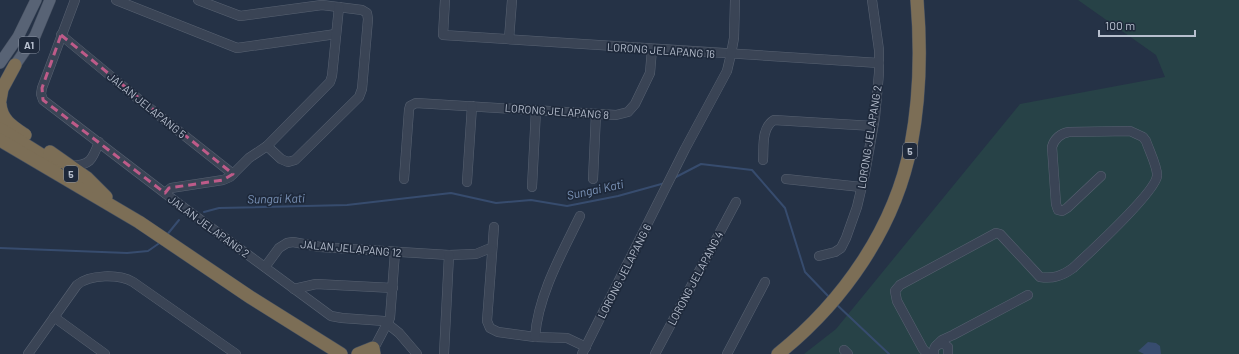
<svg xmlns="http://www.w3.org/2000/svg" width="1239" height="354" viewBox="0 0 1239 354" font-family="Barlow,sans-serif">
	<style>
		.green { fill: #274247 }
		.water { fill: #374c6e }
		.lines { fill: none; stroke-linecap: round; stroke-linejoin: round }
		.stream { stroke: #374c6e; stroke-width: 2 }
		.minor-casing { stroke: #586272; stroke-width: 10 }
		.major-casing { stroke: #434d5e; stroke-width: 12 }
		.highway-casing { stroke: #444f60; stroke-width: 14 }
		.minor { stroke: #3a4455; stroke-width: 9 }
		.major { stroke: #586375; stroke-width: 11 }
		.highway { stroke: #7c6e56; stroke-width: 13 }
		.marked { fill: none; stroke: #be5b89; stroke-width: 3; stroke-dasharray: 8 5; stroke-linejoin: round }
		.labels { text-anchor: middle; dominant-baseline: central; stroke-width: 3.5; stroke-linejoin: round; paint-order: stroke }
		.shield { fill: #1e293b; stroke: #8992a2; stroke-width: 1 }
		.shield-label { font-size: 10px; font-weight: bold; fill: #b7bfce }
		.street-label { font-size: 11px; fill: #b7bfce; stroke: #1e293b }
		.water-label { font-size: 12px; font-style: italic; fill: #7c94b8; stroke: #1e293b }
	</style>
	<rect width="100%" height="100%" fill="#253246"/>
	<polygon class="green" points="1078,0 1239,0 1239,354 804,354 836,329 1020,104 1165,77 1156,55"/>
	<polygon class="water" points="1148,342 1156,343 1160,346 1161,354 1144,354 1138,351"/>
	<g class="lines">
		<g class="stream">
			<polyline points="674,178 701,164 752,170 785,208 805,272 830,298"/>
			<polyline points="204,212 219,208 347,205 451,193 496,203 531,200 567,206 618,196 665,183"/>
			<polyline points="166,236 179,220"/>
			<polyline points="0,248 127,253 148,251 161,242"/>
			<polyline points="836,304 889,354"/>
		</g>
		<g class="minor-casing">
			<g id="minor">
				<polyline points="75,0 42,88 41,94 43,100 179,204 331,316 342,318 384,321 399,333 417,354"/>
				<polyline points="116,0 237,48 336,34"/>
				<polyline points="198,0 240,16 322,5 362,10 367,13 368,19 362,89 359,97 295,160 288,162 281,159 267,146"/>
				<polyline points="445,0 443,35 879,63"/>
				<polyline points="61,35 142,102 233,174"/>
				<polyline points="509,39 512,0"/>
				<path d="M763,160C764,147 761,128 774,120L873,126"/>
				<path d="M70,166C90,165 92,161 99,142"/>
				<polyline points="404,179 409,110 410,106 416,103 616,115 628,112 635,104 650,73 652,49"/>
				<polyline points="593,179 596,114"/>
				<polyline points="786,179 861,187"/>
				<polyline points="467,182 472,106"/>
				<polyline points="532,187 536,110"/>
				<polyline points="165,193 171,188 223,180 230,177 249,158 267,146 330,82 332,76 339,7"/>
				<polyline points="494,227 487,321 490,328 498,332 535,337 567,338 586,347"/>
				<polyline points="819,256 835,252 841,248 846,238 857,207 865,173 875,117 879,73 879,50 872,0"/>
				<polyline points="265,267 279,248 287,243 293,242 320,247 449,255 476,254 488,249 492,249"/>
				<polyline points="294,289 316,284 393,288"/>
				<polyline points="54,317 105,354"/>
				<path d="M535,337C538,295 562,253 580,216"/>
				<polyline points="938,344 942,340 953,335 1028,295"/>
				<polyline points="844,350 848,354"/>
				<path d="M28,354L77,285C90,274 119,274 133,282L236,354"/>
				<polyline points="371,354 390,318 395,252"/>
				<polyline points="444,354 449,255"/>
				<polyline points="582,354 685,149 727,71 731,54 734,38 735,0"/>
				<polyline points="655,354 736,202"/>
				<polyline points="727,354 765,282"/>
				<path d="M928,354L923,349L897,301L895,291L900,285L996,233L1000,234L1040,277C1053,279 1062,276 1073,268C1088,254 1155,193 1157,176C1158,168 1149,150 1146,141L1143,137L1130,131L1069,132C1061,133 1054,139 1052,147L1056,204L1058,210L1062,211L1067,208L1101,176"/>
				<path d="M934,354C933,349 935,345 940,344H944L948,347V354"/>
			</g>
		</g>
		<g class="major-casing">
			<g id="major">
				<polyline points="0,63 18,37 36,0"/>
				<polyline points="11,71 35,36 50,0"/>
			</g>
		</g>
		<g class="highway-casing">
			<g id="highway">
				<polyline points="0,100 2,89 15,65"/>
				<path d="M0,104C1,120 13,127 25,135"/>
				<polyline points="0,129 56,164"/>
				<polyline points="0,140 139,222 250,297 341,354"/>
				<polyline points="50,152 87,178 106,197"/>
				<polyline points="358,354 373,348 374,354"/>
				<path d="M778,354C843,302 895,228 911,145C920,98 921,48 917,0"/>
			</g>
		</g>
		<use href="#minor" class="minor"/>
		<use href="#major" class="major"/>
		<use href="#highway" class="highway"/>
	</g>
	<path class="marked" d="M61,35L233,174L223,180L169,188L165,193L43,100L42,88Z"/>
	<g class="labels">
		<g class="shield">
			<rect x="19" y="37" width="20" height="16" rx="3"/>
			<rect x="903" y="143" width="14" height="16" rx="3"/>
			<rect x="64" y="166" width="14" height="16" rx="3"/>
		</g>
		<g class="shield-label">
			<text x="29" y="45">A1</text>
			<text x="910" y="151">5</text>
			<text x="71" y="174">5</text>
		</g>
		<g class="street-label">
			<text transform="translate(661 50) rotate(4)">LORONG JELAPANG 16</text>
			<text transform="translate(147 105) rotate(39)">JALAN JELAPANG 5</text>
			<text transform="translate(557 111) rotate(4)">LORONG JELAPANG 8</text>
			<text transform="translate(869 137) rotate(-81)">LORONG JELAPANG 2</text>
			<text transform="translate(209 226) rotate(36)">JALAN JELAPANG 2</text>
			<text transform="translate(351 248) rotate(5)">JALAN JELAPANG 12</text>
			<text transform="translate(624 271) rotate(-63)">LORONG JELAPANG 6</text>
			<text transform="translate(695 278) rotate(-62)">LORONG JELAPANG 4</text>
		</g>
		<g class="water-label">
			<text transform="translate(595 189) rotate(-12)">Sungai Kati</text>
			<text transform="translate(276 198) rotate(-1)">Sungai Kati</text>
		</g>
	</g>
	<path d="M1099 30v6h96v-6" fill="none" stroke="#b7bfce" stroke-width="2"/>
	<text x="1105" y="30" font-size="12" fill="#b7bfce" stroke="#1e293b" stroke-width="3" paint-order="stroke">100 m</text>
</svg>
